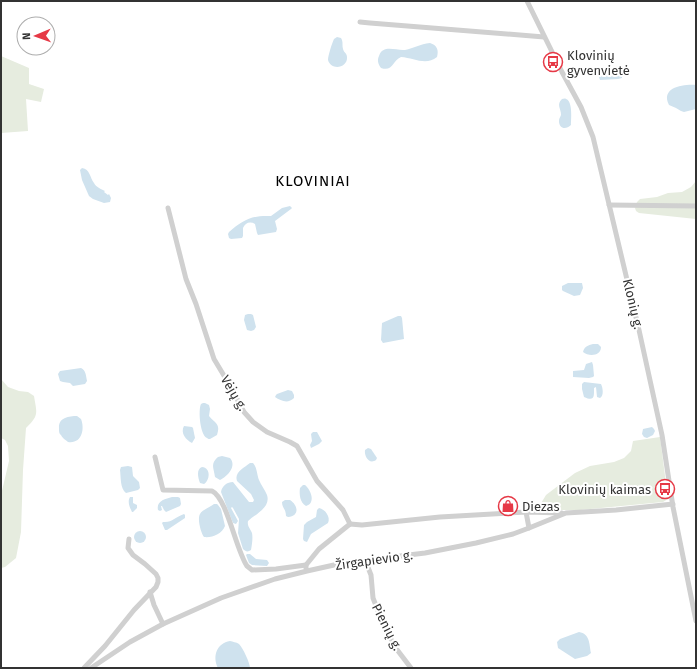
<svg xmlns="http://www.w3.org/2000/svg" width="697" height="669" viewBox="0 0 697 669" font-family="'Fira Sans',sans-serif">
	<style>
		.green { fill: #e6ecdf }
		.water { fill: #cfe2ee }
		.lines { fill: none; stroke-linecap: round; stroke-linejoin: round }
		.minor { stroke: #d0d0d0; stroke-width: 5 }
		.labels { text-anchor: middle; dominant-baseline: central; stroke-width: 4; stroke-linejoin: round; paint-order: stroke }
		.poi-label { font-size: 13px; fill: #333; stroke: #fff; text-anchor: start }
		.street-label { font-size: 13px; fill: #333; stroke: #fff }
		.quarter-label { font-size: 15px; letter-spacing: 1px; fill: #000; stroke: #fff }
	</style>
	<rect width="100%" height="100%" fill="#fff"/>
	<g class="green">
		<polygon points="1,56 29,68 29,84 44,89 41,102 26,99 28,131 1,133"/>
		<polygon points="696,181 696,219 639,213 636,211 635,208 637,202 640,199 657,197 668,193 682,192 691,187"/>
		<path d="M1,379L8,387L19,391L28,392L34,396C37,414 39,415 26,428L23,470L21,532L16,558L5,567L1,568V495L9,461L8,446L5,440L1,438Z"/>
		<polygon points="660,437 668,499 663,502 580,510 537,510 546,495 575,473 590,466 614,462 624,458 631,451 633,441"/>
	</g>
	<g class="water">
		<path d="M337,37L341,38L342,40C343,43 342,46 343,49C344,53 347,53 347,57C348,68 331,71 328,60C328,56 332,43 334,39Z"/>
		<path d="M430,43C437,45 439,50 437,57C426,66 414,58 401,57C392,61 393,72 381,68C378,64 377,60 379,56C383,44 396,51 405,50C414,48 420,44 430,43Z"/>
		<polygon points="608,71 620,72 622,75 622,78 618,79 600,80 599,77 600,74"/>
		<path d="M696,85V109L684,112L681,111L676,108L669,105C660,87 684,84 696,85Z"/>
		<path d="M562,99C563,99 565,98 566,99C573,101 571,120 571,125C566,130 559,129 559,121C559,118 560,118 561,115C561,108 556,105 562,99Z"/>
		<path d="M82,168C90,169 90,178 94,183C96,187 101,189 105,191L104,192L108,195L109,194L111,198L110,202L104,203L93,199L89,196L82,180L80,170Z"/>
		<path d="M290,206L292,208L291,209L275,221L277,229L276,232L258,235L257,233L255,224C250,221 245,223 243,228V236L242,238L231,239L229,238L228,234L229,232C243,220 252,215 271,216L282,208Z"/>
		<polygon points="568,283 582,283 583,288 580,295 574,296 563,291 562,290 562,286"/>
		<polygon points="248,314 251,314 253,315 256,327 254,330 251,331 247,330 244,320 245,315"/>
		<polygon points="398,316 401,316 402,318 404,339 383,343 381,340 382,323"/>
		<path d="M593,344H598L601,347C601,356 589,357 583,352C584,347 588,345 593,344Z"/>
		<polygon points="592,362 593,365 594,376 593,377 589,378 573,377 573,371 584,370 586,364"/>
		<path d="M81,368C86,370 86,376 87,381L85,384L73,386L70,383L63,382L60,381L58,374L60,371Z"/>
		<path d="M584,382L601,384C603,388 604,396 600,398L597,397L596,387L594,388C594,396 595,402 584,397L582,389V384Z"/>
		<path d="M288,390L292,391L294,395V398C288,404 281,401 275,397L276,395L277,394Z"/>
		<path d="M203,403H205L209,405L210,409L209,416C215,423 221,424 217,435L210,439C209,439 208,439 207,438C200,435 198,410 201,404Z"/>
		<path d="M74,416H77L81,419C85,429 82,444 68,442C66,440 62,438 61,435C59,434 59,431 59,429C58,419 65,417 74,416Z"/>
		<path d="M184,426L192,427L193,428L195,438L192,443C186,440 180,433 184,426Z"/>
		<polygon points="652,427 654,429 655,431 653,435 647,438 644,437 642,434 643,429"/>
		<polygon points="313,432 317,432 322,441 319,444 311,448 310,445 312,441 311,434"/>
		<path d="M368,448L371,449L377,458L376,460C369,465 364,456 365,450Z"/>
		<path d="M222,456L230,458C237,466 228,476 220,480L215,477C214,468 210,464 218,457Z"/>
		<path d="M250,463H253C257,467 257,475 259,480C261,485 265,490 267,495C271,507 256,514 248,521C247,526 250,528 252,533C253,538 252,544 251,550C248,552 246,552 243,549L238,533L239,519L233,508L232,507L231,508L238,521L236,524L233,523L221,492C222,486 227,482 233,482L249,502H253L254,500L251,494L237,481C234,472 244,468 250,463Z"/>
		<path d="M128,466L132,467L133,476L139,482L140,488L138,490L126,493C120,488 121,478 120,470L121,467Z"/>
		<path d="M202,467C211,468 210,480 204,484L200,483C198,478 196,469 202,467Z"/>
		<path d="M303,485H305C311,490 316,503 306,506C300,503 299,494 300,488Z"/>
		<path d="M130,497H133V503L137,505V508L133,512H132C130,508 127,502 130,497Z"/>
		<path d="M172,497H178L180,498L181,504L180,506L166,512L164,510L162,506H161L162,510L160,511L158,510C156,501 165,499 172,497Z"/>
		<path d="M285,500H290C298,505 300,516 288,517L286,516C286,509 282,508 282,502Z"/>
		<path d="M214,504H217L218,505L221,509L225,526C222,534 212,538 204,537C201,533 197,519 200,514C202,510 210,507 214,504Z"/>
		<path d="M319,508C325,509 331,517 328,523L311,534L307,542L304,541L303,539L304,525L307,522L316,517L317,510Z"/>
		<path d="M184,514L185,515V518L167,530H165L162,523L163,522C172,523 175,517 184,514Z"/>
		<circle cx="140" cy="537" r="6"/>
		<polygon points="247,554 250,554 256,559 267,560 269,563 267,566 252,565 249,563 246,555"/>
		<path d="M579,632C590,634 589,643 591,653L587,656L575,659L558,648L557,642L560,639Z"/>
		<path d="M230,641C233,642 236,642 239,644C243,648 250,663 250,668H218C212,656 217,643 230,641Z"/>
	</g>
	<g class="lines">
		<g class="minor">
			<polyline points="527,1 562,72 581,107 593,137 639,330 662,435 673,507 696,621"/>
			<polyline points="360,22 370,23 544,37"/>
			<polyline points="609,205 696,206"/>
			<polyline points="168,208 186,279 196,304 214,359 229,384 244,412 253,422 267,432 290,442 297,446 317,481 343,510 350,524"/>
			<path d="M155,457L163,490L212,491C227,498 236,550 247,566C247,566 252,570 252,570L276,569L306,565"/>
			<polyline points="526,512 529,528"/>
			<polyline points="350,524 362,525 440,517 526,512 562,513"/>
			<polyline points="365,560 371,575 373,598 384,626 395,647 411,668"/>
			<polyline points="306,568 306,565 319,549 350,524"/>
			<polyline points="150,592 154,605 163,624"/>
			<polyline points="84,668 105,646 134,610 156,587 158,582 158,578 156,574 145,564 133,555 128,548 129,539"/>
			<polyline points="91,668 130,642 163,624 221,598 275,579 307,571 343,563 425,553 476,543 513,534 529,528 566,513 616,510 673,504"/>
		</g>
	</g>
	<defs>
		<g id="bus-ring" transform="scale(1)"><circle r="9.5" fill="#fff" stroke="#e63946" stroke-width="1.5"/><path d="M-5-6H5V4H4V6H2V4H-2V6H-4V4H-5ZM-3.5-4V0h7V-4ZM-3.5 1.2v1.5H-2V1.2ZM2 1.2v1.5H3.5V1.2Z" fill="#e63946"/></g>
		<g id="shop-ring" transform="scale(1)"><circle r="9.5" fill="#fff" stroke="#e63946" stroke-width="1.5"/><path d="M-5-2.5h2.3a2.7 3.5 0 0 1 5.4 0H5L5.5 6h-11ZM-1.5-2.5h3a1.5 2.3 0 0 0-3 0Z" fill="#e63946"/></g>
	</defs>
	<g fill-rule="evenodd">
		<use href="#bus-ring" x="553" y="62"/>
		<use href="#bus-ring" x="665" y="489"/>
		<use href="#shop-ring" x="508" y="506"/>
	</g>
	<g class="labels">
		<g class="poi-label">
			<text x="567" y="55">Klovinių<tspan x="567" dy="15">gyvenvietė</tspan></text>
			<text x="651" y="489" text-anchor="end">Klovinių kaimas</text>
			<text x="522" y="506">Diezas</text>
		</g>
		<g class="street-label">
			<text transform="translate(633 304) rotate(77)">Klonių g.</text>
			<text transform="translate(234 393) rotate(59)">Vėjų g.</text>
			<text transform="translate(374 560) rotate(-8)">Žirgapievio g.</text>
			<text transform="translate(387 627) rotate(63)">Pienių g.</text>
		</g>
		<g class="quarter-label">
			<text x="313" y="181">KLOVINIAI</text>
		</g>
	</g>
	<rect width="697" height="669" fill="none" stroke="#333333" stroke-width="4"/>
	<g transform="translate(36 36) rotate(268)"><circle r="19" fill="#ffffff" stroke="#adadad"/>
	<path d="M0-3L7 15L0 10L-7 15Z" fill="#e63946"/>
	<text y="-6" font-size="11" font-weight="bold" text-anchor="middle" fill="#333333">N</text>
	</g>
</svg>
